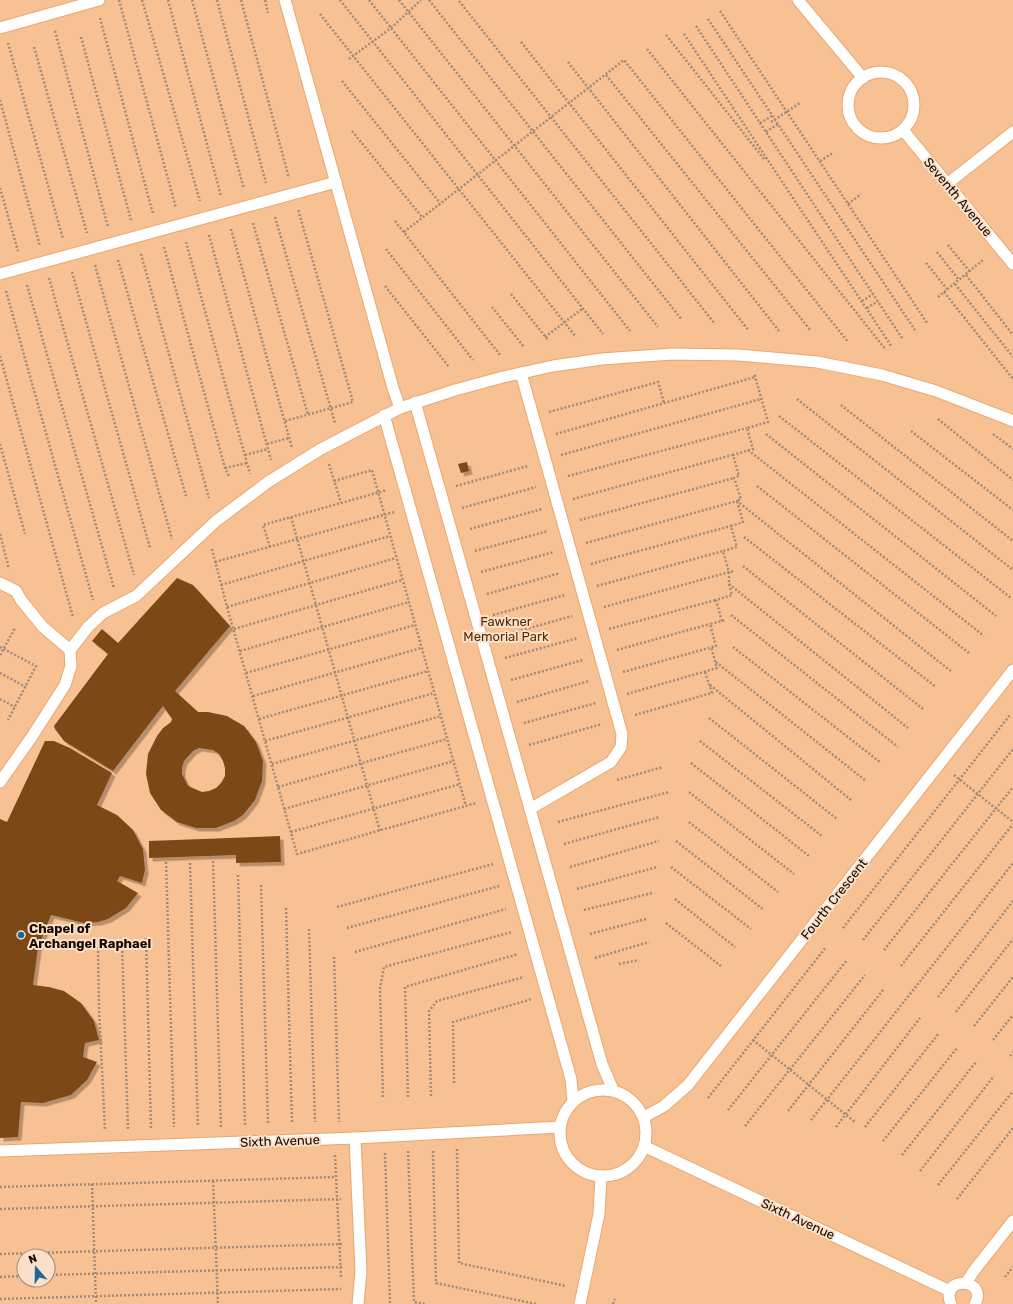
<svg xmlns="http://www.w3.org/2000/svg" width="1013" height="1304" viewBox="0 0 1013 1304" font-family="Rubik,sans-serif">
	<style>
		.green { fill: #f8c193; fill-rule: evenodd }
		.building { fill: #7b4916; fill-rule: evenodd; filter: url(#shadow) }
		.lines { fill: none; stroke-linecap: round; stroke-linejoin: round }
		.service-casing { stroke: #e9a76e; stroke-width: 13 }
		.path { stroke: #a28b79; stroke-width: 2.5; stroke-dasharray: 2 2; stroke-linecap: butt }
		.service { stroke: #fff; stroke-width: 11 }
		.poi-dot { fill: #16699a; stroke: #fbe0c9; stroke-width: 1.5 }
		.labels { text-anchor: middle; dominant-baseline: central; stroke-width: 4; stroke-linejoin: round; paint-order: stroke }
		.street-label { font-size: 13px; fill: #1b0900; stroke: #fbe0c9 }
		.park-label { font-size: 13px; fill: #512c04; stroke: #fbe0c9 }
		.poi-label { font-size: 13px; font-weight: bold; fill: #1b0900; stroke: #fbe0c9; text-anchor: start }
	</style>
	<defs>
		<filter id="shadow"><feDropShadow dx="3.5" dy="3.5" stdDeviation="0" flood-color="#0004"/></filter>
	</defs>
	<rect width="100%" height="100%" fill="#fbe0c9"/>
	<path class="green" d="M0,0H1013V1304H0ZM24,1256H48V1280H24Z"/>
	<g class="building">
		<polygon points="467,462 469,471 461,473 458,464"/>
		<path d="M177,578L193,585L230,626L175,691L198,712H208L227,716L244,726L256,742L263,761L262,781L255,800L243,815L234,821L216,828H196L177,822L161,810L150,793L146,774L148,754L157,736L163,728L171,722L172,719L163,706L113,771L64,741L55,729L54,726L108,654L92,641L102,629L118,643ZM199,748L213,750L219,754L223,761L225,768V776L221,783L216,788L209,791L202,792L188,786L182,774V768L184,761L193,751Z"/>
		<polygon points="45,741 54,741 70,748 112,773 97,805 117,815 133,830 143,849 145,870 142,883 120,876 117,881 138,893 126,908 108,919 98,922 84,923 51,915 38,948 33,985 49,987 64,991 81,1003 94,1021 99,1040 85,1043 83,1057 97,1062 87,1080 71,1095 43,1103 21,1102 18,1137 0,1138 0,819 7,822"/>
		<polygon points="280,836 281,862 236,863 236,855 149,858 149,841"/>
	</g>
	<g class="lines">
		<g class="service-casing">
			<g id="service">
				<polyline points="285,0 393,388 400,408"/>
				<polyline points="798,0 863,78"/>
				<polyline points="0,28 99,0"/>
				<circle cx="881" cy="105" r="33"/>
				<polyline points="903,130 1013,264"/>
				<polyline points="947,184 1013,132"/>
				<polyline points="0,274 336,182"/>
				<polyline points="521,373 622,734 621,747 611,762 530,809"/>
				<polyline points="415,402 602,1064 613,1090"/>
				<polyline points="384,415 571,1079 573,1102"/>
				<polyline points="0,583 16,591 21,600 43,627 70,650"/>
				<polyline points="0,782 31,738 65,685 71,666 70,650 88,627 103,613 136,596 216,521 268,482 321,449 400,408 455,390 503,377 553,366 602,359 672,354 739,355 817,362 882,375 936,391 1013,421"/>
				<circle cx="603" cy="1133" r="43"/>
				<polyline points="644,1117 664,1106 688,1085 1013,670"/>
				<polyline points="355,1138 361,1271 358,1304"/>
				<polyline points="646,1147 950,1291"/>
				<polyline points="0,1151 355,1138 560,1127"/>
				<polyline points="966,1283 973,1272 1013,1221"/>
				<polyline points="580,1304 599,1214 601,1176"/>
				<path d="M951,1304C939,1275 989,1278 975,1304"/>
			</g>
		</g>
		<g class="path">
			<polyline points="119,0 176,208"/>
			<polyline points="142,0 200,201"/>
			<polyline points="168,0 221,196"/>
			<polyline points="192,0 244,189"/>
			<polyline points="217,0 266,183"/>
			<polyline points="241,0 289,178"/>
			<polyline points="265,0 268,13"/>
			<polyline points="340,0 603,334"/>
			<polyline points="369,0 630,331"/>
			<polyline points="399,0 658,327"/>
			<polyline points="429,0 682,320"/>
			<polyline points="459,1 715,324"/>
			<polyline points="720,11 927,323"/>
			<polyline points="320,14 576,337"/>
			<polyline points="100,18 153,214"/>
			<polyline points="708,19 915,330"/>
			<polyline points="696,26 902,338"/>
			<polyline points="55,31 108,227"/>
			<polyline points="684,34 892,347"/>
			<polyline points="666,35 764,159 767,158"/>
			<polyline points="81,37 131,220"/>
			<polyline points="521,42 749,331"/>
			<polyline points="8,43 63,239"/>
			<polyline points="34,47 87,233"/>
			<polyline points="647,49 886,350"/>
			<polyline points="349,59 391,28 421,0"/>
			<polyline points="568,62 779,331"/>
			<polyline points="606,75 811,331"/>
			<polyline points="342,81 440,203"/>
			<polyline points="0,100 40,246"/>
			<polyline points="771,122 800,103"/>
			<polyline points="760,123 772,116"/>
			<polyline points="352,131 422,217"/>
			<polyline points="766,132 778,124"/>
			<polyline points="820,161 833,153"/>
			<polyline points="0,188 18,251"/>
			<polyline points="848,204 861,194"/>
			<polyline points="275,217 335,423"/>
			<polyline points="395,221 500,355"/>
			<polyline points="253,223 308,415"/>
			<polyline points="231,229 292,448"/>
			<polyline points="404,232 624,60 848,342"/>
			<polyline points="209,235 271,460"/>
			<polyline points="186,242 250,474"/>
			<polyline points="948,245 970,272"/>
			<polyline points="164,247 225,468 229,476"/>
			<polyline points="386,249 473,360"/>
			<polyline points="937,252 959,280"/>
			<polyline points="141,254 209,498"/>
			<polyline points="118,260 186,496"/>
			<polyline points="926,263 947,289"/>
			<polyline points="95,265 172,539"/>
			<polyline points="72,272 150,548"/>
			<polyline points="966,275 1013,335"/>
			<polyline points="49,278 134,575"/>
			<polyline points="955,284 1013,357"/>
			<polyline points="27,285 114,588"/>
			<polyline points="385,286 449,367"/>
			<polyline points="6,291 93,600"/>
			<polyline points="944,292 1013,379"/>
			<polyline points="511,294 548,340"/>
			<polyline points="938,297 983,260"/>
			<polyline points="862,301 873,294"/>
			<polyline points="492,307 524,347"/>
			<polyline points="867,308 878,301"/>
			<polyline points="545,337 582,309"/>
			<polyline points="0,356 73,617"/>
			<polyline points="797,399 1013,570"/>
			<polyline points="841,405 1013,541"/>
			<polyline points="549,412 658,382 664,403"/>
			<polyline points="779,416 1011,598"/>
			<polyline points="938,419 1013,480"/>
			<polyline points="285,421 353,402 298,209"/>
			<polyline points="911,431 1013,510"/>
			<polyline points="556,434 755,377"/>
			<polyline points="766,434 996,616"/>
			<polyline points="993,434 1013,449"/>
			<polyline points="0,444 25,534"/>
			<polyline points="267,444 289,438"/>
			<polyline points="748,450 984,636"/>
			<polyline points="245,455 268,449"/>
			<polyline points="561,455 761,399"/>
			<polyline points="329,464 341,503"/>
			<polyline points="225,468 247,463"/>
			<polyline points="568,476 747,428"/>
			<polyline points="334,481 372,470 466,806"/>
			<polyline points="456,486 528,466"/>
			<polyline points="757,486 969,653"/>
			<polyline points="573,499 732,455"/>
			<polyline points="462,508 536,487"/>
			<polyline points="291,517 380,831"/>
			<polyline points="580,520 734,478"/>
			<polyline points="470,529 542,509"/>
			<polyline points="0,534 9,569"/>
			<polyline points="744,537 936,687"/>
			<polyline points="586,543 737,501 952,672"/>
			<polyline points="270,547 263,525 387,490"/>
			<polyline points="212,549 227,607 297,854 476,803"/>
			<polyline points="475,551 548,531"/>
			<polyline points="215,562 394,512"/>
			<polyline points="591,564 731,526"/>
			<polyline points="743,566 923,709"/>
			<polyline points="481,572 554,552"/>
			<polyline points="729,584 908,728"/>
			<polyline points="221,585 390,536"/>
			<polyline points="597,586 723,551"/>
			<polyline points="487,594 560,573"/>
			<polyline points="227,607 396,558"/>
			<polyline points="604,607 729,572 723,551 737,547 731,526 743,522 737,501 741,499 734,478 739,476 733,455 753,449 747,428 768,422 754,373"/>
			<polyline points="493,615 565,595"/>
			<polyline points="731,615 898,747"/>
			<polyline points="722,621 716,600 732,595 729,584 729,572 735,571"/>
			<polyline points="234,629 402,580"/>
			<polyline points="609,629 716,600"/>
			<polyline points="498,637 572,616"/>
			<polyline points="0,647 36,666 8,720"/>
			<polyline points="733,647 881,763"/>
			<polyline points="617,650 710,624"/>
			<polyline points="240,651 409,602"/>
			<polyline points="0,655 15,628"/>
			<polyline points="505,658 578,638"/>
			<polyline points="716,662 866,781"/>
			<polyline points="623,672 716,646 710,624 726,620"/>
			<polyline points="0,673 26,687"/>
			<polyline points="246,673 415,625"/>
			<polyline points="511,680 583,660"/>
			<polyline points="710,685 851,800"/>
			<polyline points="627,694 717,668 711,647"/>
			<polyline points="253,696 421,648"/>
			<polyline points="0,699 15,707"/>
			<polyline points="517,702 589,681"/>
			<polyline points="635,715 712,693 705,672"/>
			<polyline points="709,718 837,819"/>
			<polyline points="259,719 428,671"/>
			<polyline points="524,723 596,703"/>
			<polyline points="265,741 434,693"/>
			<polyline points="700,741 822,836"/>
			<polyline points="529,745 602,724"/>
			<polyline points="691,763 809,856"/>
			<polyline points="272,764 441,716"/>
			<polyline points="954,775 1013,822"/>
			<polyline points="617,780 663,767"/>
			<polyline points="278,787 447,739"/>
			<polyline points="689,792 794,874"/>
			<polyline points="284,809 454,761"/>
			<polyline points="558,822 669,792"/>
			<polyline points="689,822 778,892"/>
			<polyline points="291,832 460,784"/>
			<polyline points="676,841 764,910"/>
			<polyline points="564,844 660,817"/>
			<polyline points="213,861 221,1127"/>
			<polyline points="166,862 174,1127"/>
			<polyline points="190,863 198,1127"/>
			<polyline points="570,867 659,841"/>
			<polyline points="671,867 751,929"/>
			<polyline points="238,875 245,1126"/>
			<polyline points="261,885 268,1124"/>
			<polyline points="577,889 657,867"/>
			<polyline points="675,899 735,947"/>
			<polyline points="337,907 493,864"/>
			<polyline points="286,908 292,1124"/>
			<polyline points="584,910 652,893"/>
			<polyline points="666,923 721,966"/>
			<polyline points="347,928 499,886"/>
			<polyline points="843,928 1010,715"/>
			<polyline points="309,929 315,1122"/>
			<polyline points="590,934 646,919"/>
			<polyline points="146,938 151,1129"/>
			<polyline points="863,940 1013,749"/>
			<polyline points="122,943 128,1129"/>
			<polyline points="98,947 99,1008 105,1131"/>
			<polyline points="884,950 1013,787"/>
			<polyline points="355,952 506,909"/>
			<polyline points="334,957 339,1122"/>
			<polyline points="595,958 649,942"/>
			<polyline points="619,964 639,960"/>
			<polyline points="901,966 1013,824"/>
			<polyline points="938,997 1013,901"/>
			<polyline points="956,1012 1013,939"/>
			<polyline points="974,1026 1013,977"/>
			<polyline points="753,1040 855,1122"/>
			<polyline points="993,1040 1013,1015"/>
			<polyline points="1010,1056 1013,1052"/>
			<polyline points="454,1083 453,1022 532,999"/>
			<polyline points="431,1096 429,1011 437,1001 524,977"/>
			<polyline points="383,1097 380,989 384,967 512,932"/>
			<polyline points="408,1097 405,987 518,954"/>
			<polyline points="708,1098 826,947"/>
			<polyline points="728,1110 847,960"/>
			<polyline points="788,1111 883,990"/>
			<polyline points="811,1120 1013,863"/>
			<polyline points="745,1126 865,975"/>
			<polyline points="836,1127 920,1018"/>
			<polyline points="865,1127 939,1033"/>
			<polyline points="883,1141 957,1048"/>
			<polyline points="457,1149 459,1263 566,1286"/>
			<polyline points="408,1151 414,1302 425,1304"/>
			<polyline points="433,1151 436,1283 536,1304"/>
			<polyline points="385,1153 390,1304"/>
			<polyline points="335,1155 341,1278"/>
			<polyline points="902,1155 976,1062"/>
			<polyline points="920,1171 994,1076"/>
			<polyline points="213,1181 218,1304"/>
			<polyline points="92,1184 96,1304"/>
			<polyline points="938,1185 1013,1091"/>
			<polyline points="0,1187 336,1177"/>
			<polyline points="957,1199 1013,1128"/>
			<polyline points="0,1209 341,1199"/>
			<polyline points="0,1254 343,1244"/>
			<polyline points="48,1275 343,1267"/>
			<polyline points="0,1277 24,1276"/>
			<polyline points="1005,1277 1013,1267"/>
			<polyline points="0,1299 341,1289"/>
			<polyline points="613,1304 615,1299"/>
		</g>
		<use href="#service" class="service"/>
	</g>
	<circle class="poi-dot" cx="21" cy="935" r="4"/>
	<g class="labels">
		<g class="street-label">
			<text transform="translate(958 197) rotate(50)">Seventh Avenue</text>
			<text transform="translate(834 899) rotate(-52)">Fourth Crescent</text>
			<text transform="translate(280 1141) rotate(-2)">Sixth Avenue</text>
			<text transform="translate(798 1219) rotate(25)">Sixth Avenue</text>
		</g>
		<g class="park-label">
			<text x="506" y="621">Fawkner<tspan x="506" dy="15">Memorial Park</tspan></text>
		</g>
		<g class="poi-label">
			<text x="29" y="928">Chapel of<tspan x="29" dy="15">Archangel Raphael</tspan></text>
		</g>
	</g>
	<g transform="translate(36 1268) rotate(340)"><circle r="19" fill="#fbe0c9" stroke="#a18a79"/>
	<path d="M0-3L7 15L0 10L-7 15Z" fill="#16699a"/>
	<text y="-6" font-size="11" font-weight="bold" text-anchor="middle" fill="#1b0900">N</text>
	</g>
</svg>
